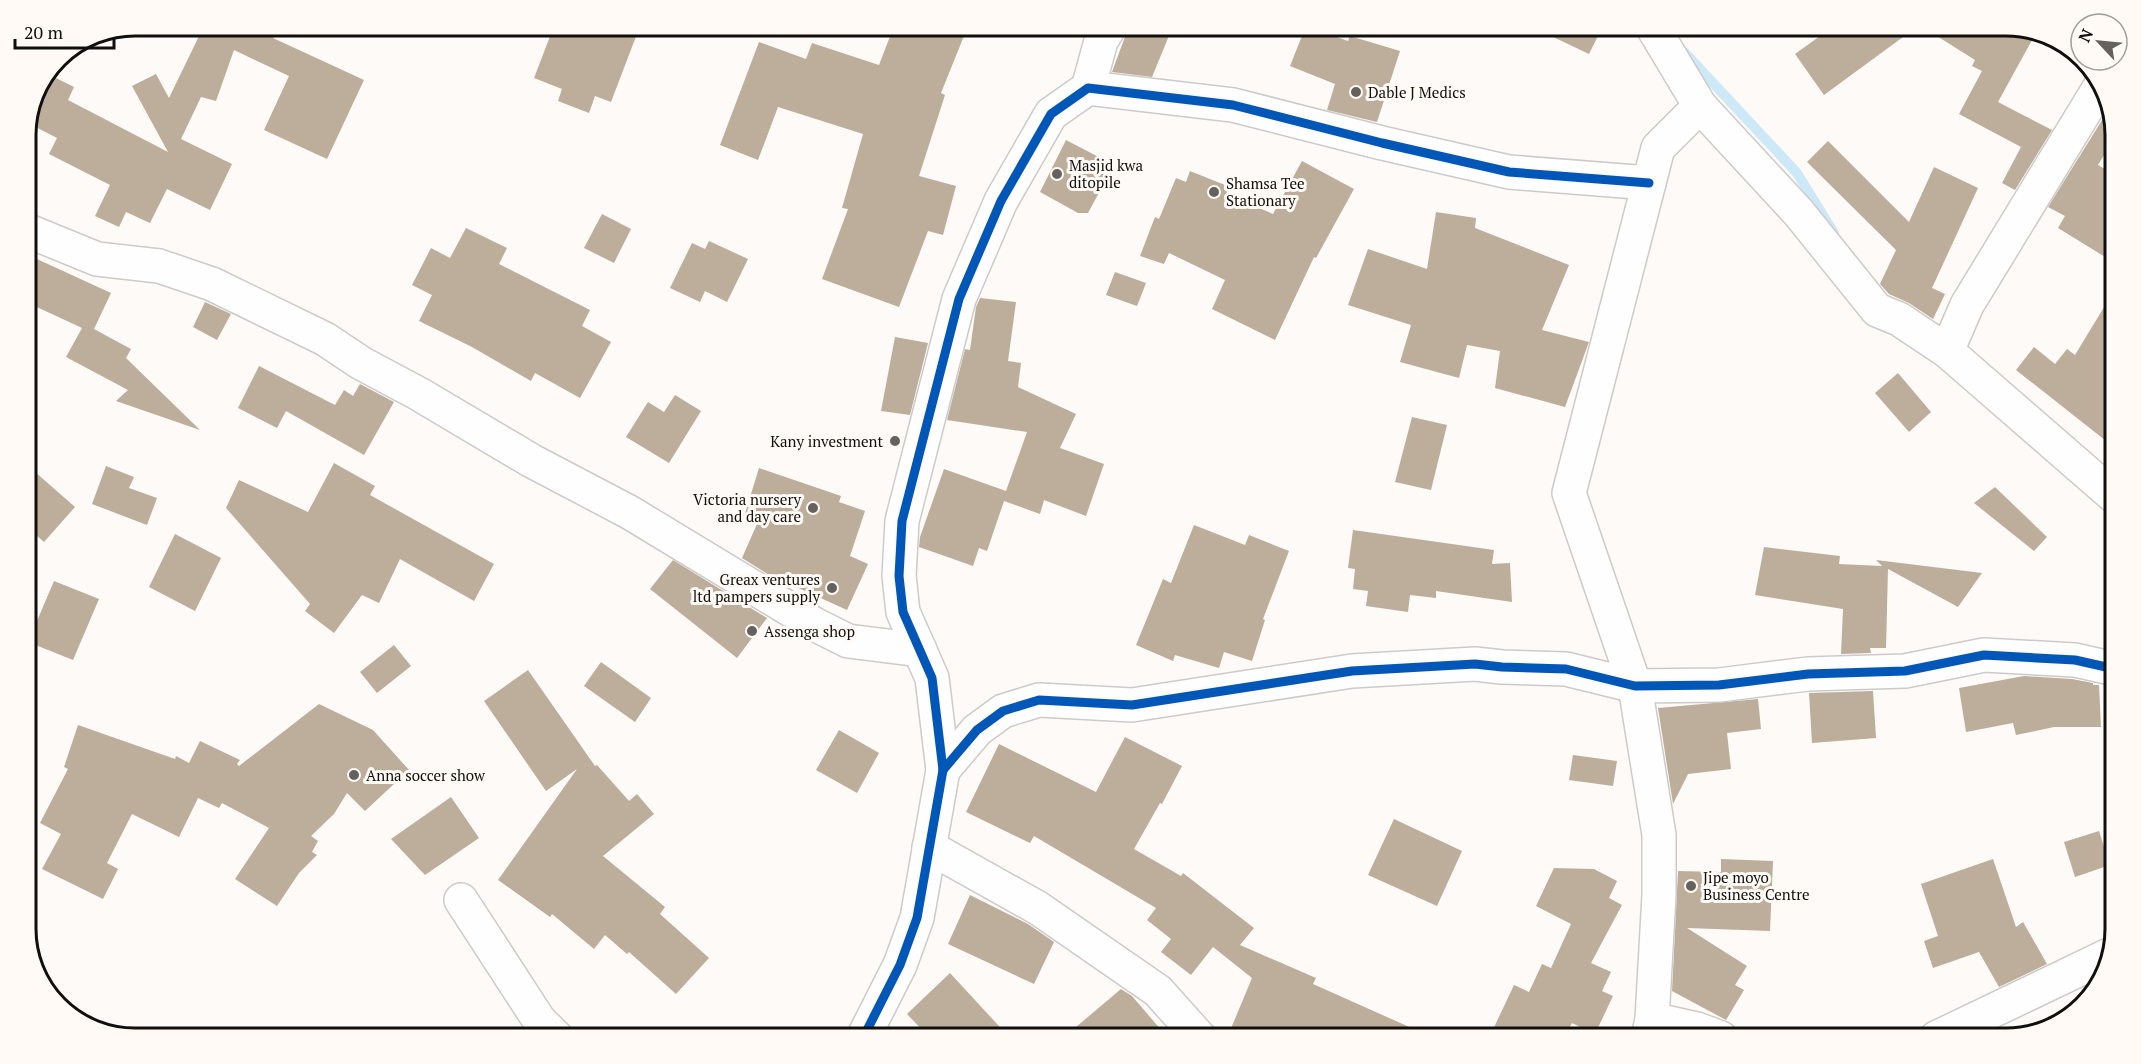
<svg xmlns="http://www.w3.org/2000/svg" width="2141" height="1064" viewBox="0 0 2141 1064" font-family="'PT Serif',serif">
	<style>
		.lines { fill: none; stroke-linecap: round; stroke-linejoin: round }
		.stream { stroke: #cde8f6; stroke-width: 10 }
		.building { fill: #bcae9b }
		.street-casing { stroke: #cdcbc9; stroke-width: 36 }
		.street { stroke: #fffefe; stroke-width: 33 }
		.cycleway-casing { stroke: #fffaf5; stroke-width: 13 }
		.cycleway { stroke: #0057b8; stroke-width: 9 }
		.poi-dot { fill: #64615f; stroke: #fffaf5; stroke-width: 2 }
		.labels { text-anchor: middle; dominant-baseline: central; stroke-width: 6; stroke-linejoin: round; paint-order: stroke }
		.poi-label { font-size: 15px; fill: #110f0d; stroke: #fffaf5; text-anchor: start }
		.rim { fill: none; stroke: #110f0d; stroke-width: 3 }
	</style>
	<rect width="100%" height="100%" fill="#fdfaf7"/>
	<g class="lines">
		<polyline class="stream" points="1684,52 1797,173 1834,233"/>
	</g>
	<g class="building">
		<polygon points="180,26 279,26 273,38 364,80 327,159 264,130 289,76 234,50 216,101 201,97 181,139 232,164 210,210 167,189 150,223 126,212 119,227 95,216 110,185 49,154 57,138 28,123 50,75 74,87 68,100 168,152 132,86 156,74 169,98 200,34"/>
		<polygon points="554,26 640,26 611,102 595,96 589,113 558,101 562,89 534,78"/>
		<polygon points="894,26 968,26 941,93 945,95 919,176 956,186 943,235 928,231 899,307 822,279 848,209 842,208 863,134 778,107 758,160 720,145 759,42 806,59 812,43 879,65"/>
		<polygon points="1129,26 1173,26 1152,77 1112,72"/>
		<polygon points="1306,26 1348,41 1350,36 1400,51 1377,122 1327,110 1335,84 1290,66"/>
		<polygon points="1530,26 1603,26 1589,54"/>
		<polygon points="1834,26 1918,26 1824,95 1795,54"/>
		<polygon points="1921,26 2004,26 2032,40 1998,102 2052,130 2015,190 2002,183 2021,147 1959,114 1982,71 1972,66 1975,60"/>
		<polygon points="2109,109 2115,128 2115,137 2098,165 2115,175 2115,263 2058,228 2065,216 2048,207"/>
		<polygon points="1066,140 1114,165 1088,213 1078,213 1040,192"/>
		<polygon points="1828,141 1909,222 1934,167 1978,188 1932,288 1945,294 1933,319 1909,303 1889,294 1880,284 1896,250 1807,162"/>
		<polygon points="1302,161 1354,189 1316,258 1314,257 1275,340 1212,309 1225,280 1169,253 1164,264 1140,256 1155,217 1159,219 1176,178 1186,182 1190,171 1230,187 1226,194 1273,214"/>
		<polygon points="1436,212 1476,218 1475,228 1569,265 1542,330 1589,342 1565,407 1495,388 1500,351 1467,345 1459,378 1400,362 1411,325 1348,305 1368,249 1427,269"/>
		<polygon points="602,214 631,229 614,263 584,248"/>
		<polygon points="466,228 507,248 499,264 590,310 582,326 611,342 580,398 535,373 531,381 472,347 419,321 432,295 412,285 431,248 450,258"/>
		<polygon points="709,241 748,259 727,302 705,291 700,302 670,288 692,243 705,249"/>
		<polygon points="26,254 111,293 94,329 131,349 126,358 200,430 116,401 128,390 66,357 82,328 26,302"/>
		<polygon points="1115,272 1146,283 1137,306 1106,295"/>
		<polygon points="2115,289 2115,448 2016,370 2034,347 2055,364 2067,349 2075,355"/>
		<polygon points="980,298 1016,302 1008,361 1021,363 1018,387 1076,414 1060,448 1104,464 1086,516 1044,500 1040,514 1004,501 987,551 979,548 973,566 919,547 920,537 944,469 1006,491 1027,432 947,420 965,349 970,350 976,307"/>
		<polygon points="205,302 231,314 217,340 193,327"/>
		<polygon points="895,337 928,343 910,415 881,411"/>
		<polygon points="259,366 335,405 344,390 353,396 360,384 394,402 364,455 286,411 277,428 238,408"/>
		<polygon points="1898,373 1931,412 1909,432 1875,393"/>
		<polygon points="675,395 701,411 669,463 626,437 648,402 664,412"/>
		<polygon points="1412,417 1447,425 1431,490 1395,482"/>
		<polygon points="334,463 375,486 370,495 494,564 474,601 400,559 379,603 362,595 334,633 305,611 310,604 226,508 239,480 308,512"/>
		<polygon points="26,464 75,507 44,542 26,526"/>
		<polygon points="106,466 134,477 129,488 157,498 147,525 92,504"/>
		<polygon points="759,468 841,496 839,502 865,511 850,556 868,564 847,610 792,585 790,588 742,558 757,524 743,520"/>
		<polygon points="1995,487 2047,537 2034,551 1974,503"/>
		<polygon points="1194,525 1245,545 1249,535 1289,551 1263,619 1265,620 1252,661 1224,652 1219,668 1175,655 1173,661 1136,645 1163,579 1171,583"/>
		<polygon points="1353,530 1494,550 1492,564 1510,563 1512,602 1436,591 1436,598 1410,595 1408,612 1366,606 1368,591 1353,589 1355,569 1348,568"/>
		<polygon points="175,534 221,558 195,611 149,587"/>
		<polygon points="1764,547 1840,556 1839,564 1882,566 1876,560 1982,573 1958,607 1888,569 1886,648 1870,648 1871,653 1841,654 1843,609 1755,595"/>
		<polygon points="673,560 767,618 737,658 650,589"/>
		<polygon points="54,581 99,599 73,660 28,642"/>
		<polygon points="394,645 411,666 377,693 360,672"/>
		<polygon points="601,662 651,698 635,722 584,686"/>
		<polygon points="528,670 595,766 597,765 629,801 637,794 654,814 603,856 665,907 660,914 709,958 676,994 629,952 627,954 605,935 594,949 552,914 550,917 498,880 577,769 546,791 484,701"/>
		<polygon points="2024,676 2072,679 2093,683 2093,685 2099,685 2101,727 2054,727 2016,735 2013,723 1966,732 1959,688"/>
		<polygon points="1873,691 1876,738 1812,743 1809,693"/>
		<polygon points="1758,699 1761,729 1727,733 1731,769 1688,774 1673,804 1658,708"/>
		<polygon points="319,704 373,730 409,770 365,811 347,793 334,814 311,836 318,841 312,852 317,855 299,873 277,906 235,879 269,828 222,803 219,808 198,798 179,837 132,814 107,863 118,869 103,899 42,869 61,834 40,823 68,769 64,767 78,725 175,759 176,756 189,763 200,741 240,760 237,764 239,766"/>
		<polygon points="839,730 879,753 857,793 816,770"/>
		<polygon points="1125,737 1182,766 1162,804 1160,803 1134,849 1181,876 1183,873 1254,928 1240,945 1316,978 1313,984 1434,1038 1227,1038 1252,978 1213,947 1191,975 1161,952 1171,939 1147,920 1156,908 1034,836 1030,843 966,812 999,744 1096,792"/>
		<polygon points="1573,755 1617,761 1613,786 1569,780"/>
		<polygon points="451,797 479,838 425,875 391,839"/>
		<polygon points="1394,819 1462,851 1437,906 1368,875"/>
		<polygon points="2099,831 2110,865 2075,877 2064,842"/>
		<polygon points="1721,859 1773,861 1770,931 1687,928 1747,966 1735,985 1744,990 1726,1020 1672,991 1678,871 1721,872"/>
		<polygon points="1993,859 2016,927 2023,922 2047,964 1999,987 1979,952 1933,968 1924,941 1938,936 1921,884"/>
		<polygon points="1554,868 1594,869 1617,881 1609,898 1622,905 1591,963 1611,972 1602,991 1613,996 1595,1034 1572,1023 1564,1038 1489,1038 1514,985 1529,992 1542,964 1551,968 1571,924 1536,906"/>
		<polygon points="970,895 1028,924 1054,942 1034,984 948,944"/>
		<polygon points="950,973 1010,1038 930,1038 907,1014"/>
		<polygon points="1121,989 1132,996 1168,1038 1063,1038"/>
	</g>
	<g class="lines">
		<g class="street-casing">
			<g id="street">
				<polyline points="1652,26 1700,106 1799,213 1877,310 1899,319 1947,351 2115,497"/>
				<polyline points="1088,88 1101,41 1110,26"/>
				<polyline points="26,230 97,259 159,266 212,284 325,339 361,363 419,394 532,461 629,512 814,624 848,641 920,650"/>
				<polyline points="1947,351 1967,305 2101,85"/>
				<polyline points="943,770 977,730 1003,711 1039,700 1132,705 1352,671 1475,664 1502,667 1566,669 1635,686 1719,685 1808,674 1905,671 1984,655 2075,660 2115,669"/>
				<polyline points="929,847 1038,908 1158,991 1200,1038"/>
				<polyline points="461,900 539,1020 557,1038"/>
				<polyline points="1652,1019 1697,1029 1721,1038"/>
				<polyline points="863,1038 900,965 917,918 943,770 932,678 903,612 899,576 902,521 959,299 1001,201 1051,114 1088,88 1233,105 1382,143 1509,172 1649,183"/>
				<polyline points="1648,1038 1652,1019 1659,895 1659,835 1635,686 1569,493 1658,148 1700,106"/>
				<polyline points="1936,1038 2109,955"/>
			</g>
		</g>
		<use href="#street" class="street"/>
		<g class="cycleway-casing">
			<g id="cycleway">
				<polyline points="943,770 977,730 1003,711 1039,700 1132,705 1352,671 1475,664 1502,667 1566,669 1635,686 1719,685 1808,674 1905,671 1984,655 2075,660 2115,669"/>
				<polyline points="863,1038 900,965 917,918 943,770 932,678 903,612 899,576 902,521 959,299 1001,201 1051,114 1088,88 1233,105 1382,143 1509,172 1649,183"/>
			</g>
		</g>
		<use href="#cycleway" class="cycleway"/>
	</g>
	<g class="poi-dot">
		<circle cx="1356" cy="92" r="6"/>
		<circle cx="1057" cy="174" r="6"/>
		<circle cx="1214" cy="192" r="6"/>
		<circle cx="895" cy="441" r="6"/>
		<circle cx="813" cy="508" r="6"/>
		<circle cx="832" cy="588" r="6"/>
		<circle cx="752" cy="631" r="6"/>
		<circle cx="354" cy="775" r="6"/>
		<circle cx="1691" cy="886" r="6"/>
	</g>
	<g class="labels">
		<g class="poi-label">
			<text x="1368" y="92">Dable J Medics</text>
			<text x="1069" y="165">Masjid kwa<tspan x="1069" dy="17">ditopile</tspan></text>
			<text x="1226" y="183">Shamsa Tee<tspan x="1226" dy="17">Stationary</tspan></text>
			<text x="883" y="441" text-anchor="end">Kany investment</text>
			<text x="801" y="499" text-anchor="end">Victoria nursery<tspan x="801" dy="17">and day care</tspan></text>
			<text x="820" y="579" text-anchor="end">Greax ventures<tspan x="820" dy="17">ltd pampers supply</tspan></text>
			<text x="764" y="631">Assenga shop</text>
			<text x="366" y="775">Anna soccer show</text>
			<text x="1703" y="877">Jipe moyo<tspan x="1703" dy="17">Business Centre</tspan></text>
		</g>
	</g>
	<path d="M0 0H2141V1064H0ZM135 36H2006A99 99 0 0 1 2105 135V929A99 99 0 0 1 2006 1028H135A99 99 0 0 1 36 929V135A99 99 0 0 1 135 36Z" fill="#fffaf5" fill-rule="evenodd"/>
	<path class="rim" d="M135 36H2006A99 99 0 0 1 2105 135V929A99 99 0 0 1 2006 1028H135A99 99 0 0 1 36 929V135A99 99 0 0 1 135 36Z"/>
	<g transform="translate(2099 42) rotate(296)"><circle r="28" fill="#fffaf5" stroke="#a09c98" stroke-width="1.5"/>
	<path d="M0-4.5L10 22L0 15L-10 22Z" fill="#64615f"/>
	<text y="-9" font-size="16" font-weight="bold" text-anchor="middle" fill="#110f0d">N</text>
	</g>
	<path d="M15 39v9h99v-9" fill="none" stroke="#110f0d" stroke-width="3"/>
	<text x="24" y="39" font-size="18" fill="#110f0d" stroke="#fffaf5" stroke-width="4.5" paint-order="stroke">20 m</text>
</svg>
